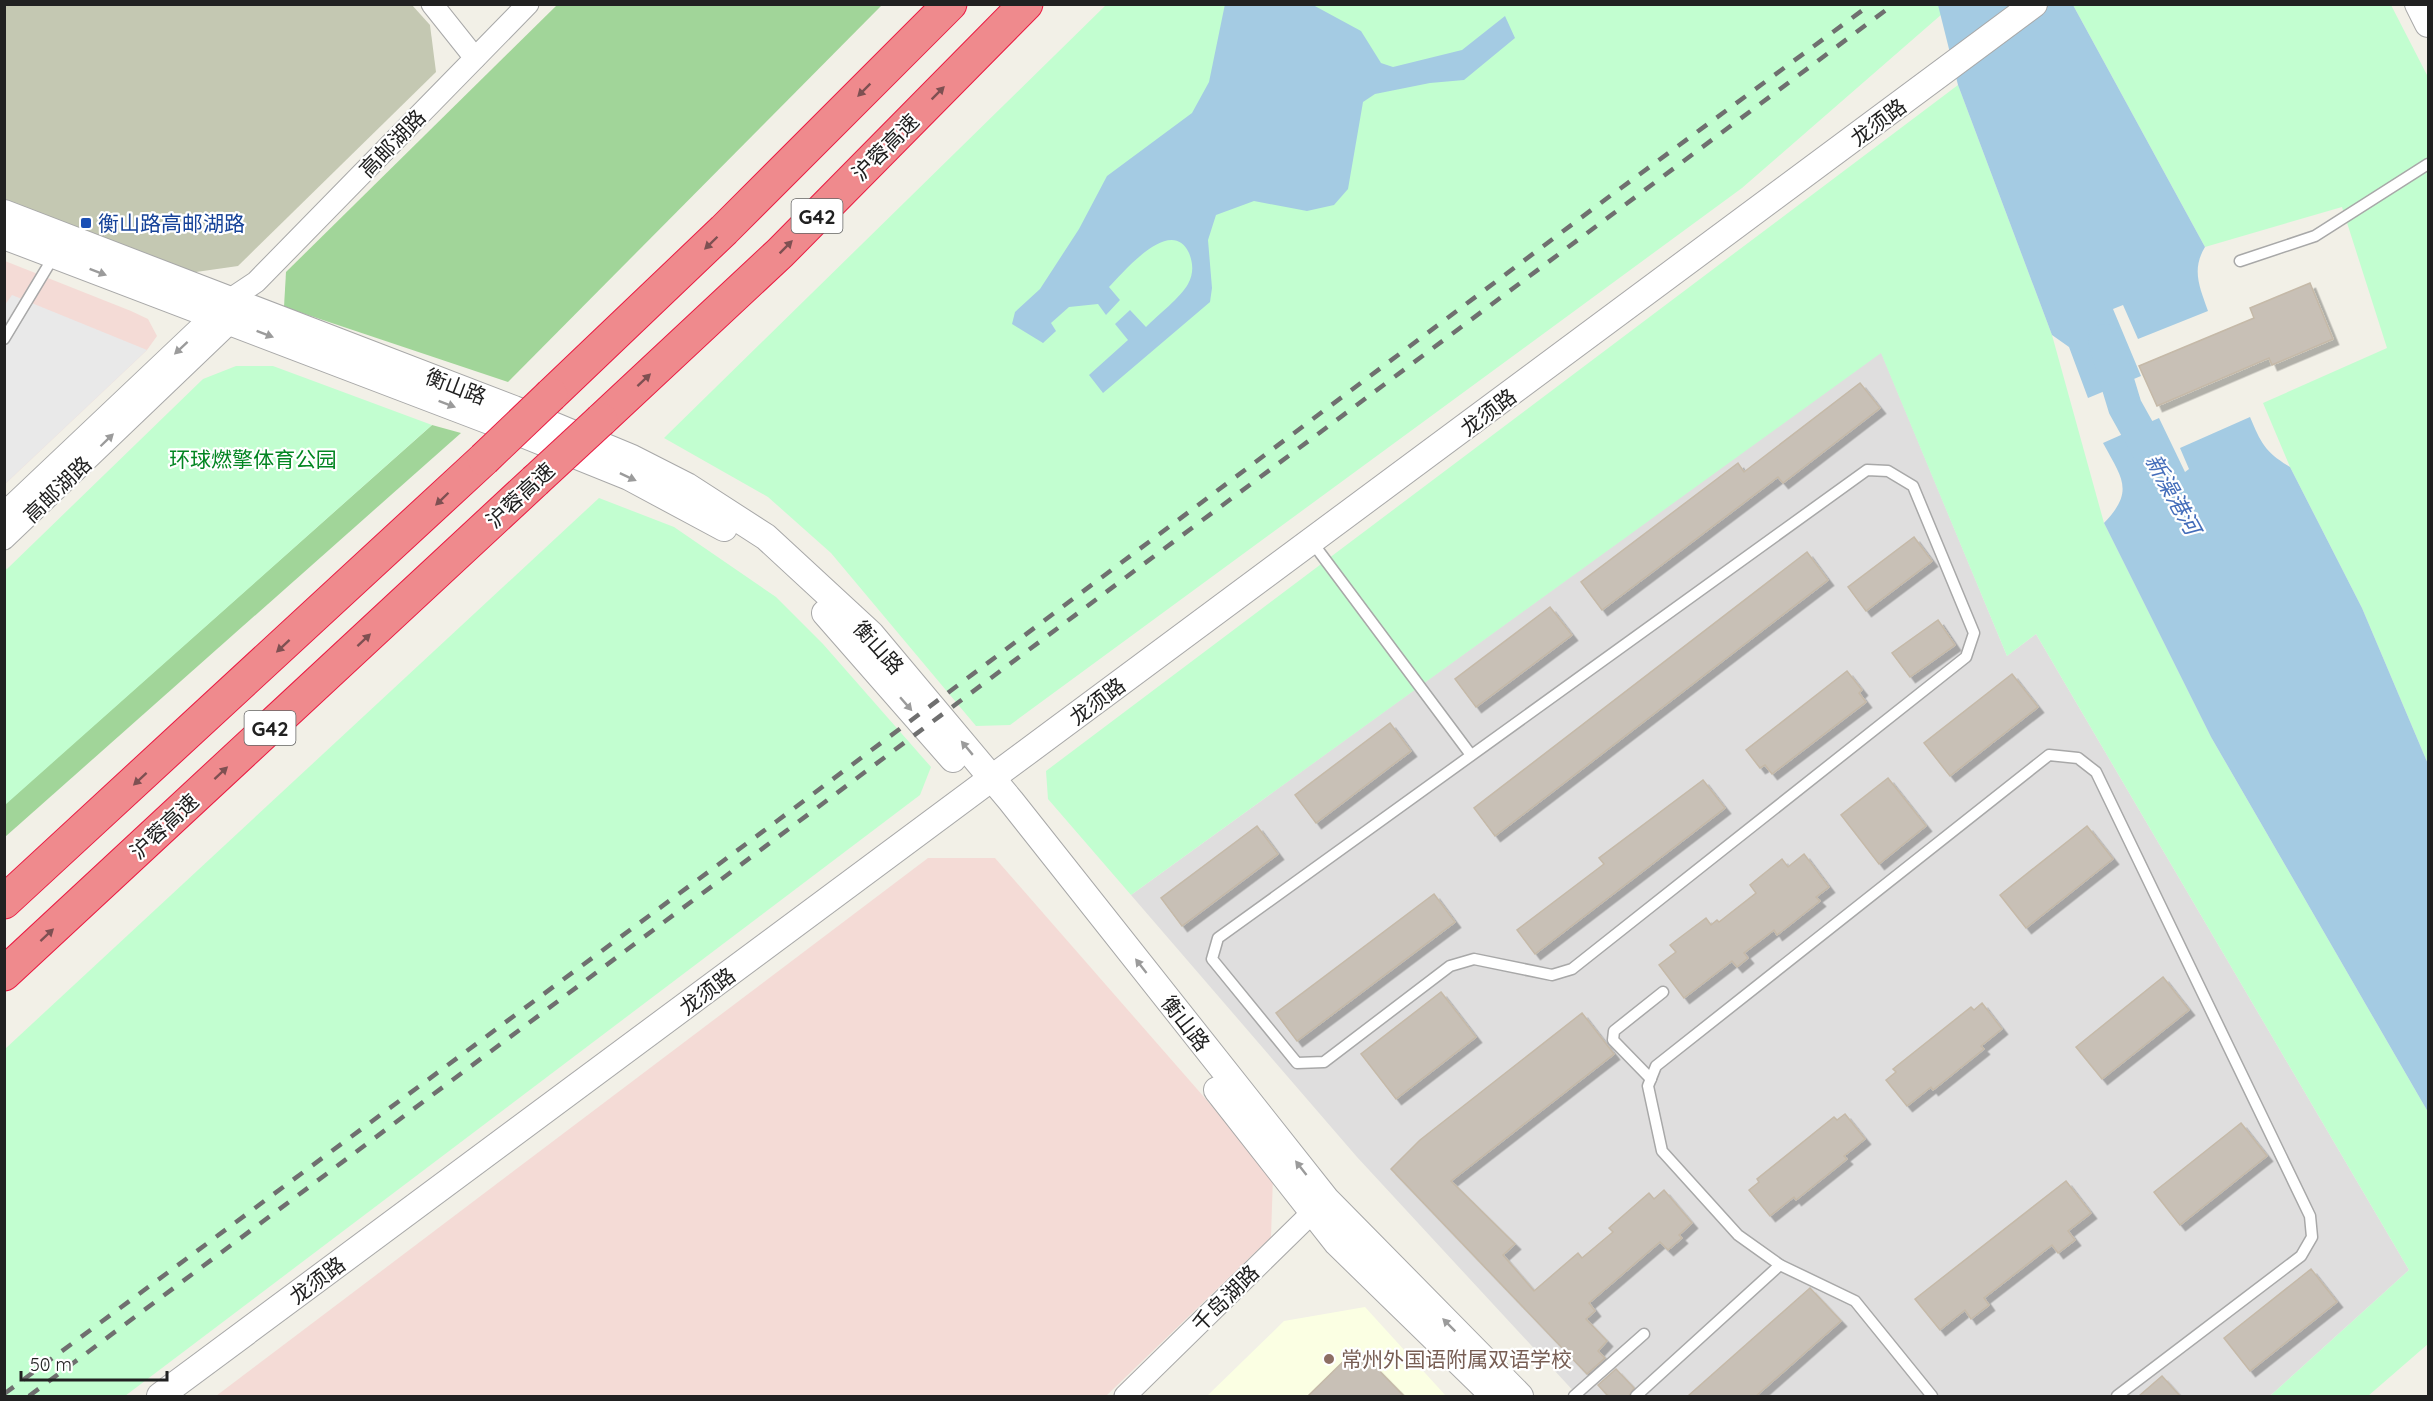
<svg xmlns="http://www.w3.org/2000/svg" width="2433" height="1401" viewBox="0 0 2433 1401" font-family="Quicksand,'Noto Sans SC',sans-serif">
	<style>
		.residential { fill: #dfdede }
		.commercial { fill: #f4dbd6 }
		.education { fill: #fbffe3 }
		.construction { fill: #c4c8b2 }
		.forest { fill: #a1d599 }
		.park { fill: #c2fed0 }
		.parking { fill: #e9e9e9 }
		.water { fill: #a4cbe3 }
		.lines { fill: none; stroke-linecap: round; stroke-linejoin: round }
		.river { stroke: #a4cbe3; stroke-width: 34 }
		.building { fill: #c8c0b6; stroke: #c5b9a8; stroke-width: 1.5; filter: url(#shadow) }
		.service-casing { stroke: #a8a8a8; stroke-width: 13 }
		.minor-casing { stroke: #a8a8a8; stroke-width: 23 }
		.tertiary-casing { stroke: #a8a8a8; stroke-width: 28 }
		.motorway-casing { stroke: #ea1a42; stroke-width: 35 }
		.service { stroke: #fff; stroke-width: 10 }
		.minor { stroke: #fff; stroke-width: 21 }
		.tertiary { stroke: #fff; stroke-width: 26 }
		.motorway { stroke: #ef8a8d; stroke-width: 33 }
		.rail { stroke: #6f6f6f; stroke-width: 4.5; stroke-dasharray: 12 12; stroke-linecap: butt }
		.motorway-bridge-casing { stroke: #ea1a42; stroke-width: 35; stroke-linecap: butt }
		.motorway-bridge { stroke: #ef8a8d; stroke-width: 33 }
		.oneway { fill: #7e5052 }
		.oneway2 { fill: #9b9b9b }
		.transit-dot { fill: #1a4fb4; stroke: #fff; stroke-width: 2 }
		.education-dot { fill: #8d6e63; stroke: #fff; stroke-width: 2 }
		.labels { text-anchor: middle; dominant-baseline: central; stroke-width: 4.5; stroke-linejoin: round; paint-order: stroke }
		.shield { fill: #fff; stroke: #646464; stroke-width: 1.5 }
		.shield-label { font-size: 20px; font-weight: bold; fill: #212121 }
		.street-label { font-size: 21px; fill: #212121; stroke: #fff }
		.transit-label { font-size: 21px; fill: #164399; stroke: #fff; text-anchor: start }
		.park-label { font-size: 21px; fill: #038622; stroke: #fff }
		.education-label { font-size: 21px; fill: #785e54; stroke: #fff; text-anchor: start }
		.water-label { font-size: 22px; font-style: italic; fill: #446dba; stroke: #fff }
	</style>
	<defs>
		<filter id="shadow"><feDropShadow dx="5.5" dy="5.5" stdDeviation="0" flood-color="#0004"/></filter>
	</defs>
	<rect width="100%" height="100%" fill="#f2f0e7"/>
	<polygon class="residential" points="1881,352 2007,656 2036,634 2409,1270 2270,1396 1578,1396 1357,1157 1131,895"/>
	<g class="commercial">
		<polygon points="5,261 131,311 148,319 157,336 147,350 5,484"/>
		<polygon points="928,858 995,858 1273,1176 1271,1237 1106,1396 216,1396"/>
	</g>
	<polygon class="education" points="1365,1307 1446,1396 1207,1396 1284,1321"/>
	<polygon class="construction" points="4,5 412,5 430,25 436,72 238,266 189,273 5,202"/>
	<g class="forest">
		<polygon points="557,5 882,5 508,382 284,307 286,272"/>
		<polygon points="432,425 461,433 5,837 4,805"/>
	</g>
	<g class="park">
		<polygon points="1938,4 1942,14 1742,188 1010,725 976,726 831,553 768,497 664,438 1106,5"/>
		<polygon points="2073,5 2391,5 2428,77 2428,764 2362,608 2290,467 2263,403 2387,348 2342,207 2205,247"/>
		<polygon points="1958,85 2052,335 2104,523 2211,737 2428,1112 2428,1344 2368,1396 2270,1396 2409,1270 2036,634 2007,656 1881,353 1131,895 1048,799 1046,771"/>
		<polygon points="236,366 273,366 432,425 5,805 5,568 7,569 203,379"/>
		<polygon points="599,498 674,527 776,597 823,644 931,767 920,795 125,1396 5,1396 5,1049"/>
	</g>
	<polygon class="parking" points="12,295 147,350 5,484 4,306"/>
	<g class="water">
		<path d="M1225,4L1313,5L1361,31L1381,63L1393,67L1462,50L1505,16L1515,38L1464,80L1430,83L1375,94L1363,102L1348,189L1334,205L1307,211L1254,201L1216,215L1208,240L1212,288L1210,302L1103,393L1089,375L1128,340L1115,324L1130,310L1146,327C1158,315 1181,297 1188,284C1194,273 1193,263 1189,253C1171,214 1123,273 1109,287L1120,300L1106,315L1098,304L1069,307L1051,323L1056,331L1043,343L1012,324L1015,312L1040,289L1079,229L1107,176L1192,113L1209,82Z"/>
		<path d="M1938,5H2073L2205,247C2191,270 2200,288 2208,311L2138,339L2123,305L2113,309L2141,376L2088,398L2069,347L2052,335L1958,85Z"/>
		<path d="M2250,417C2261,443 2265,452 2290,467L2362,608L2428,764V1112L2211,737L2104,523C2135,491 2122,478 2103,443L2159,418L2185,472L2189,469L2180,448Z"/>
	</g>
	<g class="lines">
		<polyline class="river" points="2105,341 2125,407 2159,468"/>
	</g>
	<g class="building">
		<polygon points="2310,283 2333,339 2272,365 2269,358 2157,406 2139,366 2254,318 2250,308"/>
		<polygon points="1860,383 1880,408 1783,483 1778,477 1602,610 1581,582 1738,463 1744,472"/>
		<polygon points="1914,537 1932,561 1866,611 1848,587"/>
		<polygon points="1807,552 1828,580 1495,836 1474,808"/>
		<polygon points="1550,607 1572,635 1476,707 1455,679"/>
		<polygon points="1938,620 1955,645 1910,677 1892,653"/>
		<polygon points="1847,671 1862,690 1859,693 1866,702 1772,774 1765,765 1760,768 1746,750"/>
		<polygon points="2012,674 2038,707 1950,776 1924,743"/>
		<polygon points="1390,723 1411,751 1316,823 1295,795"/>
		<polygon points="1888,778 1926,826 1879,864 1841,815"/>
		<polygon points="1703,780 1725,808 1535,954 1517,930 1604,864 1599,858"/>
		<polygon points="1257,826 1278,854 1182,926 1161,898"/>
		<polygon points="2087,826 2113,859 2026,928 2000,895"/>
		<polygon points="1804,854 1829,887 1816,897 1820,901 1777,935 1774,930 1744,953 1748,958 1737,967 1732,961 1684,998 1659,965 1676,952 1670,945 1706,918 1711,925 1717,920 1719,922 1756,893 1750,885 1782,859 1788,867"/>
		<polygon points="1434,894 1455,922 1297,1041 1276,1013"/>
		<polygon points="2163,977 2189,1010 2102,1079 2076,1047"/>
		<polygon points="1441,992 1476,1037 1396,1099 1361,1054"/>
		<polygon points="1982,1003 2002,1029 1981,1046 1984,1049 1933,1090 1931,1087 1907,1106 1886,1080 1896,1072 1893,1069 1971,1007 1974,1010"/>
		<polygon points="1582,1013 1614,1054 1451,1181 1515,1244 1503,1255 1534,1291 1578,1253 1582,1258 1613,1232 1609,1228 1649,1193 1654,1199 1664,1190 1692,1223 1679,1235 1682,1238 1668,1250 1660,1242 1589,1303 1595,1311 1586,1319 1607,1341 1598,1351 1605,1358 1587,1374 1391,1169 1420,1140"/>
		<polygon points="1845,1114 1865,1139 1844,1156 1847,1159 1796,1200 1794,1197 1770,1216 1749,1190 1759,1182 1757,1179 1834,1117 1837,1120"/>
		<polygon points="2241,1123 2267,1156 2180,1225 2154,1192"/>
		<polygon points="2066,1181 2091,1213 2068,1231 2075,1240 2058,1253 2052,1245 1984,1298 1989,1305 1971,1319 1965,1310 1940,1330 1915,1299"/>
		<polygon points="2311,1269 2337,1302 2250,1371 2224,1338"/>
		<polygon points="1810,1288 1841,1321 1756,1396 1688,1396"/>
		<polygon points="1357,1348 1404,1396 1308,1396"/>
		<polygon points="1616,1369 1634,1388 1629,1396 1608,1396 1598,1385"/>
		<polygon points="2162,1376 2180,1396 2139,1396"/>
	</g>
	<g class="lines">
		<g class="service-casing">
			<g id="service">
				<polyline points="2240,261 2315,236 2428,164"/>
				<polyline points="4,339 54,256"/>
				<polygon points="1867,470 1888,471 1913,486 1974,633 1966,657 1572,969 1552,975 1474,959 1450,966 1324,1062 1297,1063 1212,959 1218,938"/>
				<polyline points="1312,542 1471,755"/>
				<polyline points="1651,1079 1613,1040 1614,1031 1663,992"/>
				<polyline points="1574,1396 1644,1334"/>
				<polyline points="1636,1396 1780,1265"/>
				<polyline points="1932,1396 1855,1301 1780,1265 1738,1235 1662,1151 1648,1086 1656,1066 2049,755 2078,758 2096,772 2310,1216 2312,1237 2301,1256 2117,1396"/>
			</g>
		</g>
		<g class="minor-casing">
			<g id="minor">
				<polyline points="432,4 475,58"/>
				<polyline points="4,513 229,300 256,282 528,4"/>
				<polyline points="4,539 231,322 239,311"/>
				<polyline points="1125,1396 1324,1201"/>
			</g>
		</g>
		<g class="tertiary-casing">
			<g id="tertiary">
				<polyline points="2418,4 2428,24"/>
				<polyline points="4,213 514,409 632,458 687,486 766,537 871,634 1011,801 1326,1199 1520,1396"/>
				<polyline points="4,236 500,425 629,477 724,528"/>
				<polyline points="825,613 953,759"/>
				<polyline points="1217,1090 1337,1243 1494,1396"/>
				<polyline points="160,1396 2034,4"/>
			</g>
		</g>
		<g class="motorway-casing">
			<g id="motorway">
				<polyline points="551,395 724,230 950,4"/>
				<polyline points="601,420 780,253 1026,4"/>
				<polyline points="4,902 484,459"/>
				<polyline points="4,974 535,481"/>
			</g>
		</g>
		<use href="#service" class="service"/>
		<use href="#minor" class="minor"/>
		<use href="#tertiary" class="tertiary"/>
		<use href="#motorway" class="motorway"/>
		<g class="rail">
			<polyline points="4,1394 777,821 1606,199 1871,4"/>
			<polyline points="29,1396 1894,4"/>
		</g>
		<g class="motorway-bridge-casing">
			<g id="motorway-bridge">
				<polyline points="484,459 551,395"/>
				<polyline points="535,481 601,420"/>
			</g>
		</g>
		<use href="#motorway-bridge" class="motorway-bridge"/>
	</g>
	<defs><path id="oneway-solid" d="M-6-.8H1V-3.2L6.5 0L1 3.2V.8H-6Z" transform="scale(1.5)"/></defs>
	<g class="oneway">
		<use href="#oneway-solid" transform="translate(864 90) rotate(135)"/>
		<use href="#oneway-solid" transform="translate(938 93) rotate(-45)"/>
		<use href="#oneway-solid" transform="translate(711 243) rotate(136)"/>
		<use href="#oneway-solid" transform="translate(786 247) rotate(-45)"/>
		<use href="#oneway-solid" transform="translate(644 380) rotate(-43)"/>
		<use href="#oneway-solid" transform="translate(442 499) rotate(136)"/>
		<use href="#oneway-solid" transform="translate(364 640) rotate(-43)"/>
		<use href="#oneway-solid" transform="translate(283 646) rotate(137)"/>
		<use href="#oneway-solid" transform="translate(221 773) rotate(-43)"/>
		<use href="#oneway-solid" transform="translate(140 779) rotate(137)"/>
		<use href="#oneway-solid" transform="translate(47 935) rotate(-43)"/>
	</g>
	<g class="oneway2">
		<use href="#oneway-solid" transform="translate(98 272) rotate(21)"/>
		<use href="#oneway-solid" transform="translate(265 334) rotate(21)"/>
		<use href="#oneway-solid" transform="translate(181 348) rotate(137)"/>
		<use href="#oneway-solid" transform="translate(447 404) rotate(21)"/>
		<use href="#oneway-solid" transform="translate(107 440) rotate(-44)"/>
		<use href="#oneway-solid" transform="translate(628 477) rotate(25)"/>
		<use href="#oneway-solid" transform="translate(906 704) rotate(49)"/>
		<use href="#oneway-solid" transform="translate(967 748) rotate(-130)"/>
		<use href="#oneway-solid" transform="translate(1141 966) rotate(-128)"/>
		<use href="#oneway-solid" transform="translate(1301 1168) rotate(-128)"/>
		<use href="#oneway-solid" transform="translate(1449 1325) rotate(-135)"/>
	</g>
	<rect class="transit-dot" x="80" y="217" width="12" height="12" rx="3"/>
	<circle class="education-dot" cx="1329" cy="1359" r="6"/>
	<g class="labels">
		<g class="shield">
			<rect x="791.5" y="199" width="51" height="34" rx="4.5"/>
			<rect x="244.5" y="711" width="51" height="34" rx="4.5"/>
		</g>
		<g class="shield-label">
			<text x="817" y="216">G42</text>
			<text x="270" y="728">G42</text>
		</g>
		<g class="street-label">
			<text transform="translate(1878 122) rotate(-37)">龙须路</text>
			<text transform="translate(392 143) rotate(-46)">高邮湖路</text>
			<text transform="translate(885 147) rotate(-45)">沪蓉高速</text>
			<text transform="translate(456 386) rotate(21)">衡山路</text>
			<text transform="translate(1488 412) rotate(-37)">龙须路</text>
			<text transform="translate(57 489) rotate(-44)">高邮湖路</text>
			<text transform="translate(520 495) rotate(-43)">沪蓉高速</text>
			<text transform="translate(879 647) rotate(48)">衡山路</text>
			<text transform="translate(1097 701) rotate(-37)">龙须路</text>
			<text transform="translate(164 826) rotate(-43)">沪蓉高速</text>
			<text transform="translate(707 991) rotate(-37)">龙须路</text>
			<text transform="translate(1186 1023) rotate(52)">衡山路</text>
			<text transform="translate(317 1280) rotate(-37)">龙须路</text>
			<text transform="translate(1225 1298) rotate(-45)">千岛湖路</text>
		</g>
		<g class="transit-label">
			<text x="98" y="223">衡山路高邮湖路</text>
		</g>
		<g class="park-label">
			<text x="253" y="459">环球燃擎体育公园</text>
		</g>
		<g class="education-label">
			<text x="1341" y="1359">常州外国语附属双语学校</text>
		</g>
		<g class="water-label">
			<text transform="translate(2173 494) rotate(61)">新澡港河</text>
		</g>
	</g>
	<rect width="2433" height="1401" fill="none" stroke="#212121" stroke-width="12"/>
	<path d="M21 1371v9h146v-9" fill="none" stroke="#212121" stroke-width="3"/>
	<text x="30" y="1371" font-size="18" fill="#212121" stroke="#ffffff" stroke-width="4.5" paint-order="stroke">50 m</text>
</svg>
